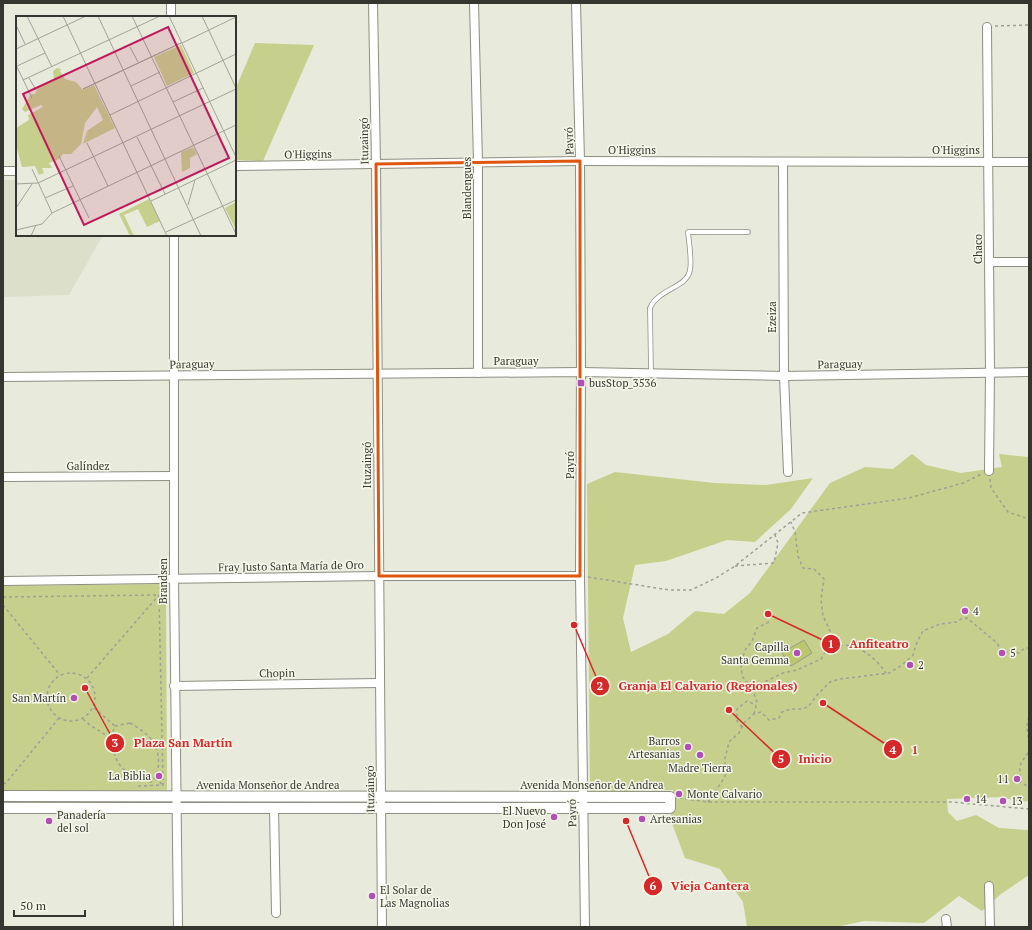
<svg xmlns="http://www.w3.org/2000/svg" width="1032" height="930" viewBox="0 0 1032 930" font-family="'PT Serif',serif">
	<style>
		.built { fill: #dce0ca }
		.green { fill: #c6cf8c }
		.building { fill: #bcc76d; stroke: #9a9c8e }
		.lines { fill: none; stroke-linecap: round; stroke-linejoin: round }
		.service-casing { stroke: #8c8f81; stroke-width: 5.5 }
		.minor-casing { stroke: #8c8f81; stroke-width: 10 }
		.tertiary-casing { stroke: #8c8f81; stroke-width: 12 }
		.path { stroke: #9ea095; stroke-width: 1.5; stroke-dasharray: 3 3; stroke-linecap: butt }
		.service { stroke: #fff; stroke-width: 4 }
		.minor { stroke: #fff; stroke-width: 8 }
		.tertiary { stroke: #fff; stroke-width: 10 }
		.marked { fill: none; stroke: #df570e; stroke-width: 3; stroke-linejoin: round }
		.poi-dot { fill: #b14fb7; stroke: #f5f8e9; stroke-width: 1.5 }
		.labels { text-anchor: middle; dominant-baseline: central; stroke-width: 3; stroke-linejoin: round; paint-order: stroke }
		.street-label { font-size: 11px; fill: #353630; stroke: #f5f8e9 }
		.poi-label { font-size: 11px; fill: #353630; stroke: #f5f8e9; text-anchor: start }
		.inset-road { fill: none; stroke: #a0a397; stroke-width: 1 }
		.view { fill: #c2185b; fill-opacity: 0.15; stroke: #c2185b; stroke-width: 2 }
		.inset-edge { fill: none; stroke: #353630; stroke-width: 2 }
		.leader { fill: none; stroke: #d62828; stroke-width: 1.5 }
		.callout-dot { fill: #d62828; stroke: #f5f8e9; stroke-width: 1.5 }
		.mark-label { font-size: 12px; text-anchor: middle; font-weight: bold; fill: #fff }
		.callout-label { font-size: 12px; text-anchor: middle; font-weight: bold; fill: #d62828; stroke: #f5f8e9; stroke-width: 3; stroke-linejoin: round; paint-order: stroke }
	</style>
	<rect width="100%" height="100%" fill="#e8ebdc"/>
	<polygon class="built" points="3,180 17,180 17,235 103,235 69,295 3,297"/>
	<g class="green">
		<polygon points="255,43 314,45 263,161 235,160 235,90"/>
		<polygon points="912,454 926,465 961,473 1002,467 999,454 1029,457 1029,801 1020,802 1002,797 947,799 948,812 957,821 976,815 999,828 1029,830 1029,875 1001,894 982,911 959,896 924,923 864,921 836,927 747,927 743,902 720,869 685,858 671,821 673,790 590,792 587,484 615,472 714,483 766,485 813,478 791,509 755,542 727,540 666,561 635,565 623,618 631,652 668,634 695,611 724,614 750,593 830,483 865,467 893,469"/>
		<polygon points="166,584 167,790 3,791 3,586"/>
	</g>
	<polygon class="building" points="804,640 812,653 791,666 782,653"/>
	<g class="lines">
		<g class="service-casing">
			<path id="service" d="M651,373L650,308C659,288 687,288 690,270C692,260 689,243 688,232H748"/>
		</g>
		<g class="minor-casing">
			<g id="minor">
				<polyline points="171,3 171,17"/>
				<polyline points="373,3 376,164 382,927"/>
				<polyline points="474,3 478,162 478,373"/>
				<polyline points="576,3 580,161 581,372 580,576 585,927"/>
				<polyline points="987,27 990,372 989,471"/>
				<polyline points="783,162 784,376 788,472"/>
				<polyline points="235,166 580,161 1029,162"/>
				<polyline points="3,171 17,171"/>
				<polyline points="174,235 174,578 178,927"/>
				<polyline points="989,262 1029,262"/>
				<polyline points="3,377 581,372 784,376 1029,372"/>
				<polyline points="3,477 174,476"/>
				<polyline points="3,581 379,576 580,576"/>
				<polyline points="174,686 380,683"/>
				<polyline points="274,808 276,913"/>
				<polyline points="989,886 990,927"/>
				<polyline points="946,919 947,927"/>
			</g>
		</g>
		<g class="tertiary-casing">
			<polyline id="tertiary" points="3,796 670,797 670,808 3,808"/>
		</g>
		<g class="path">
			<polyline points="995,26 1029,25"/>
			<polyline points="990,479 991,488 1008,512 1029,519"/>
			<polyline points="735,566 774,563 778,543 775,535"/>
			<polyline points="588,577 669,590 691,590 716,578 735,566 802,513 909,498 963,483 982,474"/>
			<polyline points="3,597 159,595"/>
			<polyline points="3,605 60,675"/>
			<path d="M828,647C852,640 872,653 886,673"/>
			<circle cx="71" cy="697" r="24"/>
			<polyline points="87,678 159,595"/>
			<polyline points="752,688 742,676 741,663 745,650 752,641 757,628 771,621"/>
			<polyline points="94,708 115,726"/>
			<polyline points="754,714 757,702 752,688 783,673 797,670 821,659 828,647 831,633 823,616 821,599 824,579 814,569 803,568 798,556 795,532 791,522"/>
			<path d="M1029,717C1024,728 1031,741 1028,752C1027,756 1023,759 1021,763C1019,769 1020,776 1020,782L1029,787"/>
			<polyline points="83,719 90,725 112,739"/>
			<path d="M130,723C139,728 148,734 154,743C160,754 161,774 151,782C130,776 115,769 113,745C112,738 112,732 115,726Z"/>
			<polyline points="742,727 737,721 737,709 747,701 756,705"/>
			<polyline points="155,778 163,785"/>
			<polyline points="3,784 6,783 59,718"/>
			<polyline points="138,786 163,785 159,595"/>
			<polyline points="679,798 708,802 951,802 1029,809"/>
			<polyline points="708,802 725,777 725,758 729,742 739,733 744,723 754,714 761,712 769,720 779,718 782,712 791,709 801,709 808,707 818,694 830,682 840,679 889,673 902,665 913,655 917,642 923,631 940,624 957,622 961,619 967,618 997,643 1002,652 1019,653 1025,648 1029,648"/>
		</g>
		<use href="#service" class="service"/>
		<use href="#minor" class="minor"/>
		<use href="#tertiary" class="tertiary"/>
	</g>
	<path class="marked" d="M580,161V576H379L376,164Z"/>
	<g class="poi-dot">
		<rect x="577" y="379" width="8" height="8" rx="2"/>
		<circle cx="965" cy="611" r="4"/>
		<circle cx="797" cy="653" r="4"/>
		<circle cx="1002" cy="653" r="4"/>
		<circle cx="910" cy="665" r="4"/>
		<circle cx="74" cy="698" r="4"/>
		<circle cx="688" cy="747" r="4"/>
		<circle cx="700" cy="755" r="4"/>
		<circle cx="159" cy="776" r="4"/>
		<circle cx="1017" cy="779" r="4"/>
		<circle cx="679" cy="794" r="4"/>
		<circle cx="967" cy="799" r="4"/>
		<circle cx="1003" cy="801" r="4"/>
		<circle cx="554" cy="817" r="4"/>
		<circle cx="642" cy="819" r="4"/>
		<circle cx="49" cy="821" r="4"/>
		<circle cx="372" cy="896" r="4"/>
	</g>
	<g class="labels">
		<g class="street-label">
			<text transform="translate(364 141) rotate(-91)">Ituzaingó</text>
			<text transform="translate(569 141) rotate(-92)">Payró</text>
			<text x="632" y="150">O'Higgins</text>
			<text x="956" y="150">O'Higgins</text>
			<text transform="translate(308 154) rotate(-1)">O'Higgins</text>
			<text transform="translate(467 188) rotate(-90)">Blandengues</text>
			<text transform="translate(978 249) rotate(-90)">Chaco</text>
			<text transform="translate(772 317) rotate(-90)">Ezeiza</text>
			<text x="516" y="361">Paraguay</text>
			<text transform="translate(192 364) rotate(-1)">Paraguay</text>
			<text transform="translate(840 364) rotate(-1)">Paraguay</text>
			<text transform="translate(367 465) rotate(-90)">Ituzaingó</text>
			<text transform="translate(570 465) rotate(-90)">Payró</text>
			<text x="88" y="466">Galíndez</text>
			<text transform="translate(291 566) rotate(-1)">Fray Justo Santa María de Oro</text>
			<text transform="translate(163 581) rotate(-90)">Brandsen</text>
			<text transform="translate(277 673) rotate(-1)">Chopin</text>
			<text x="268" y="785">Avenida Monseñor de Andrea</text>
			<text x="592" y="785">Avenida Monseñor de Andrea</text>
			<text transform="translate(370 789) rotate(-91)">Ituzaingó</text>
			<text transform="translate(572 813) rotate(-91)">Payró</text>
		</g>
		<g class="poi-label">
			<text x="589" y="383">busStop_3536</text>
			<text x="973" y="611">4</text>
			<text x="789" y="647" text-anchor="end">Capilla<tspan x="789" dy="13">Santa Gemma</tspan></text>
			<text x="1010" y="653">5</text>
			<text x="918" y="665">2</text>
			<text x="66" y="698" text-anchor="end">San Martín</text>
			<text x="680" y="741" text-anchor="end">Barros<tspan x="680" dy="13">Artesanias</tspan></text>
			<text x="700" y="768" text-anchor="middle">Madre Tierra</text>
			<text x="151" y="776" text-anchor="end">La Biblia</text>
			<text x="1009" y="779" text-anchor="end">11</text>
			<text x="687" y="794">Monte Calvario</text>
			<text x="975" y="799">14</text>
			<text x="1011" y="801">13</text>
			<text x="546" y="811" text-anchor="end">El Nuevo<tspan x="546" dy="13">Don José</tspan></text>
			<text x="57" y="815">Panadería<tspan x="57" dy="13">del sol</tspan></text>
			<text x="650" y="819">Artesanias</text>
			<text x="380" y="890">El Solar de<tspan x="380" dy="13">Las Magnolias</tspan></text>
		</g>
	</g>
	<g transform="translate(16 16)">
		<rect width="220" height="220" fill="#e8ebdc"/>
		<path d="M165,29L178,57L151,70L138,41ZM41,52L45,53L44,55L49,63L60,66L67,74L78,69L99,112L67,128L71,115L87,104L81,91L69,107L65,128L55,138H47L43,143L33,147L36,152H26L28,157L23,159L19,150L6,151L0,129V112L13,104L12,99L27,91L25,89L9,96L6,93L15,78H19L22,72L38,63L37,55ZM177,131L181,138L174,142V152L166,156L165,136ZM133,183L144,205L131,211L122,193L108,199L118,220H114L103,198ZM220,186V214L209,192Z" fill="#c6cf8c"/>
		<path class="inset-road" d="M11,0L36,51M47,0L151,220M82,0L185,220M116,0L220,218M153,0L220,141M186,0L220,72M0,9L9,28M166,27L220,1M114,31L122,46M0,33L70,0M0,49L16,82M1,50L29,37M13,62L20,74M7,64L144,0M115,70L144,56M67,73L165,27M67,73L165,27M157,86L187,72M94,99L220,38M121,121L149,178M71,127L92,170M43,140L73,202M16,153L36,197M0,168L22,167L220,73M29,182L57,170M135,185L220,144M172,189L179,164M0,192L16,168M0,214L26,208L36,197L220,109M150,216L220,184M15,220L20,209"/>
		<path class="view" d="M152,11L213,142L68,209L7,78Z"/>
		<rect width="220" height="220" class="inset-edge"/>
	</g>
	<path class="leader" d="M768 614L831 644M574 625L600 686M85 688L115 743M823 703L893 749M729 710L781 759M626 821L653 886"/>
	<g class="callout-dot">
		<circle cx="768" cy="614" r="4"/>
		<circle cx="574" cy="625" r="4"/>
		<circle cx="85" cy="688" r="4"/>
		<circle cx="823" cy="703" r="4"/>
		<circle cx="729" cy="710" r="4"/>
		<circle cx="626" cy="821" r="4"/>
		<circle cx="831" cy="644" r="10"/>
		<circle cx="600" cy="686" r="10"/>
		<circle cx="115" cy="743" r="10"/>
		<circle cx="893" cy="749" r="10"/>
		<circle cx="781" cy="759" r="10"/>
		<circle cx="653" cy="886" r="10"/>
	</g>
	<g class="mark-label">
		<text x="831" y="648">1</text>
		<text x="600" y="690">2</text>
		<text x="115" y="747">3</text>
		<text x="893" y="754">4</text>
		<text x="781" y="763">5</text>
		<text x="653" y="890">6</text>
	</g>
	<g class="callout-label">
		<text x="879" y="648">Anfiteatro</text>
		<text x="708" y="690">Granja El Calvario (Regionales)</text>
		<text x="183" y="747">Plaza San Martín</text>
		<text x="915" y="754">1</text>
		<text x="815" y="763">Inicio</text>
		<text x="710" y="890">Vieja Cantera</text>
	</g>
	<rect width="1032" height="930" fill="none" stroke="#353630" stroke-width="8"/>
	<path d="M14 910v6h71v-6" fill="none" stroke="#353630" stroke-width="2"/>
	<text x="20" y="910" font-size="12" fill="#353630" stroke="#f5f8e9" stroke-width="3" paint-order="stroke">50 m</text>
</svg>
